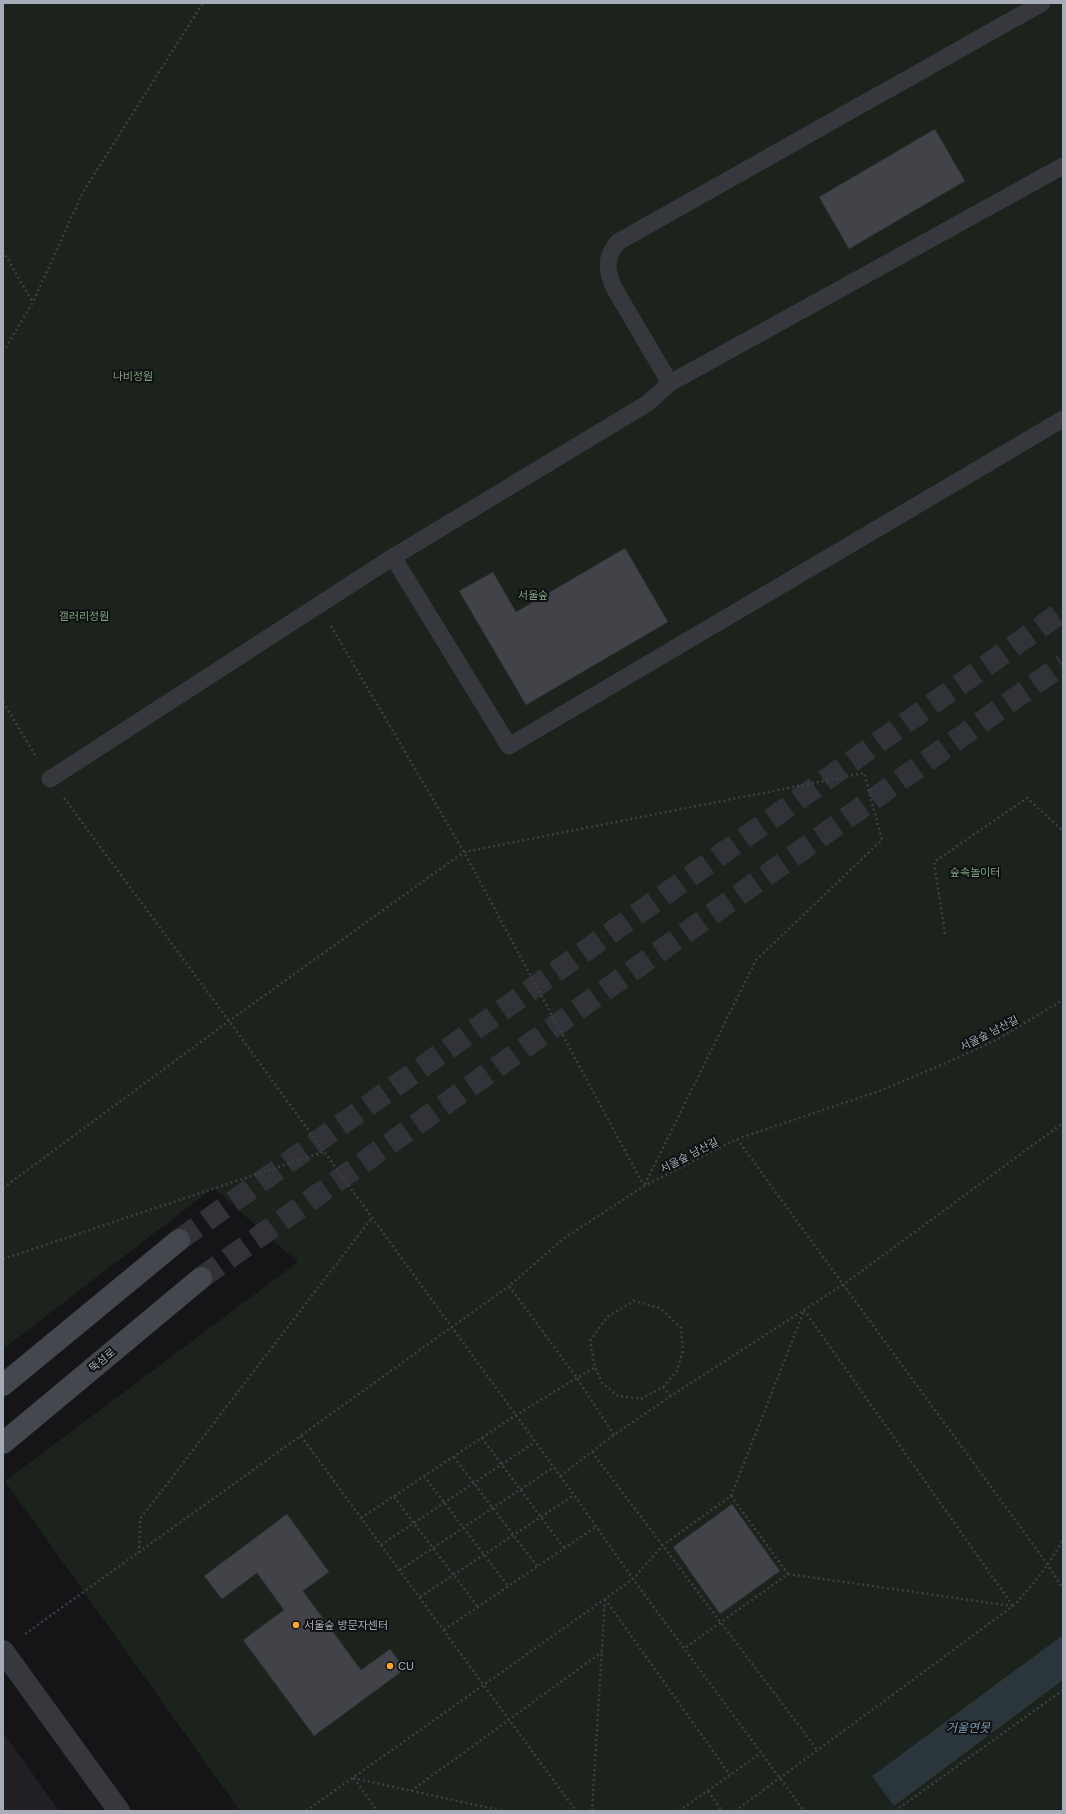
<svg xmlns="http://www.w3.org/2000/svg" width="1066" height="1814" viewBox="0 0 1066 1814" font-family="Helvetica,'Noto Sans KR',sans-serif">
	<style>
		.built { fill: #212125 }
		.green { fill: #1b231c }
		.water { fill: #2b353c }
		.building { fill: #414348; stroke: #2f2f34 }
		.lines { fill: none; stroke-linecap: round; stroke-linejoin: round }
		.secondary-tunnel { stroke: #323338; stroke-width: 22; stroke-dasharray: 22 11; stroke-linecap: butt }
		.path { stroke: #3c3f44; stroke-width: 2.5; stroke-dasharray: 2 3; stroke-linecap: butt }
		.service { stroke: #36383d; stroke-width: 17 }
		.tertiary { stroke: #36383d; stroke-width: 22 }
		.secondary { stroke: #44474d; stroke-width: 22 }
		.poi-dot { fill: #fba92a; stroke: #101012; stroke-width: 1.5 }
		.labels { text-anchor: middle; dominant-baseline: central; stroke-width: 4; stroke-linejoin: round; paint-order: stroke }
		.park-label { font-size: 11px; fill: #7da47d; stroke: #101012 }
		.street-label { font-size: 11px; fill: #a7adb8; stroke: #101012 }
		.poi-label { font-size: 11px; fill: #a7adb8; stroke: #101012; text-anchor: start }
		.water-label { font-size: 12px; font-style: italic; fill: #7c9eb5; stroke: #101012 }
	</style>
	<rect width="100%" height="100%" fill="#151518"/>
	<polygon class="built" points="3,1732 59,1811 3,1811"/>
	<polygon class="green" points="3,3 1063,3 1063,1811 240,1811 5,1481 298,1262 213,1188 3,1349"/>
	<polygon class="water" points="1063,1635 1063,1680 894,1806 872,1776"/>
	<g class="building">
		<polygon points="935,129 965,181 849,249 819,197"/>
		<polygon points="625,548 668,622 526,705 459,591 493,572 516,612"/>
		<polygon points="732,1504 780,1571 720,1614 673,1547"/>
		<polygon points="287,1514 329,1572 303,1591 361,1670 390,1649 405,1669 314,1736 243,1640 284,1610 257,1573 222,1599 204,1576"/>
	</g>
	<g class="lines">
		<g class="secondary-tunnel">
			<polyline points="179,1240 1063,611"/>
			<polyline points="201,1278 1063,664"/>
		</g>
		<g class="path">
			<polyline points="3,251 32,301"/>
			<polyline points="3,352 33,302 83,192 203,3"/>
			<polyline points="331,626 464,852 644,1186"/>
			<polyline points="3,702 37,758"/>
			<polyline points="64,798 229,1021 574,1495 633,1579 804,1811"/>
			<polyline points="945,934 934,862 1027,798 1062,830"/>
			<polyline points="737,1139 1048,1565 1063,1589"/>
			<polyline points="3,1188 229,1021 464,852 864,773 882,840 756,960 644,1186"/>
			<polyline points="3,1259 323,1152"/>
			<polyline points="804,1310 1013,1606"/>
			<polyline points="663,1387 671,1396"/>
			<polyline points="614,1435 577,1378 509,1286 563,1239 644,1186 737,1139 882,1090 946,1063 998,1039 1063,1000"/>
			<polyline points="301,1436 576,1811"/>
			<polyline points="482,1438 564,1548"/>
			<polyline points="592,1452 818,1751"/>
			<polyline points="454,1457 537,1566"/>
			<polyline points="424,1476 508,1586"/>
			<polyline points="560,1476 614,1435 671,1396 844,1284 1063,1123"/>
			<polyline points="731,1496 804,1311"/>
			<polyline points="394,1497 478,1607"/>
			<polyline points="361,1518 516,1415 595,1367 590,1341 607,1317 634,1301 660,1308 681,1328 683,1350 677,1371 663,1387 641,1399 618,1396 602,1383 595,1367"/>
			<polyline points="381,1545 535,1442"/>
			<polyline points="139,1553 140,1519 371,1219"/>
			<polyline points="400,1570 554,1467"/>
			<polyline points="788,1574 1012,1606"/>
			<polyline points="420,1597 574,1495"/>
			<polyline points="605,1599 730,1775"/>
			<polyline points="444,1630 597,1526"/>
			<polyline points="25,1634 509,1286"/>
			<polyline points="353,1778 503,1811"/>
			<polyline points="354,1778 377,1811"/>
			<polyline points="411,1791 602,1652"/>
			<polyline points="708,1791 722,1811"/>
			<polyline points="306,1811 633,1579 663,1545 731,1496 788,1574 685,1648"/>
			<polyline points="592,1811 605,1599"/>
			<polyline points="679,1811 761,1753"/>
			<path d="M735,1811L1013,1606C1033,1586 1048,1565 1063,1540"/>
			<polyline points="895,1811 1063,1690"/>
		</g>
		<g class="service">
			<path d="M670,383L614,288C606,270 605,257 618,242L1042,3"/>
			<polyline points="393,557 509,746 1063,419"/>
			<polyline points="50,779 393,557 648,403 670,383 1063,166"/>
		</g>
		<polyline class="tertiary" points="3,1651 119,1811"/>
		<g class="secondary">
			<polyline points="3,1385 179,1240"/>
			<polyline points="3,1443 201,1278"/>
		</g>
	</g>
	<g class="poi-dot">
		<circle cx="296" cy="1625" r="4"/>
		<circle cx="390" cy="1666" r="4"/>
	</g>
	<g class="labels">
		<g class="park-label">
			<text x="133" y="376">나비정원</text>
			<text x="533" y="595">서울숲</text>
			<text x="84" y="616">갤러리정원</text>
			<text x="975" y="872">숲속놀이터</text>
		</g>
		<g class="street-label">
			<text transform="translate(989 1033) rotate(-27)">서울숲 남산길</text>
			<text transform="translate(689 1155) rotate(-27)">서울숲 남산길</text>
			<text transform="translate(102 1360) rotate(-40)">뚝섬로</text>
		</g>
		<g class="poi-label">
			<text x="304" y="1625">서울숲 방문자센터</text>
			<text x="398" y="1666">CU</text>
		</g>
		<g class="water-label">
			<text x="968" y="1728">거울연못</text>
		</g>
	</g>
	<rect width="1066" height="1814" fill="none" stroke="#a7adb8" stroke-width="8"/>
</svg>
